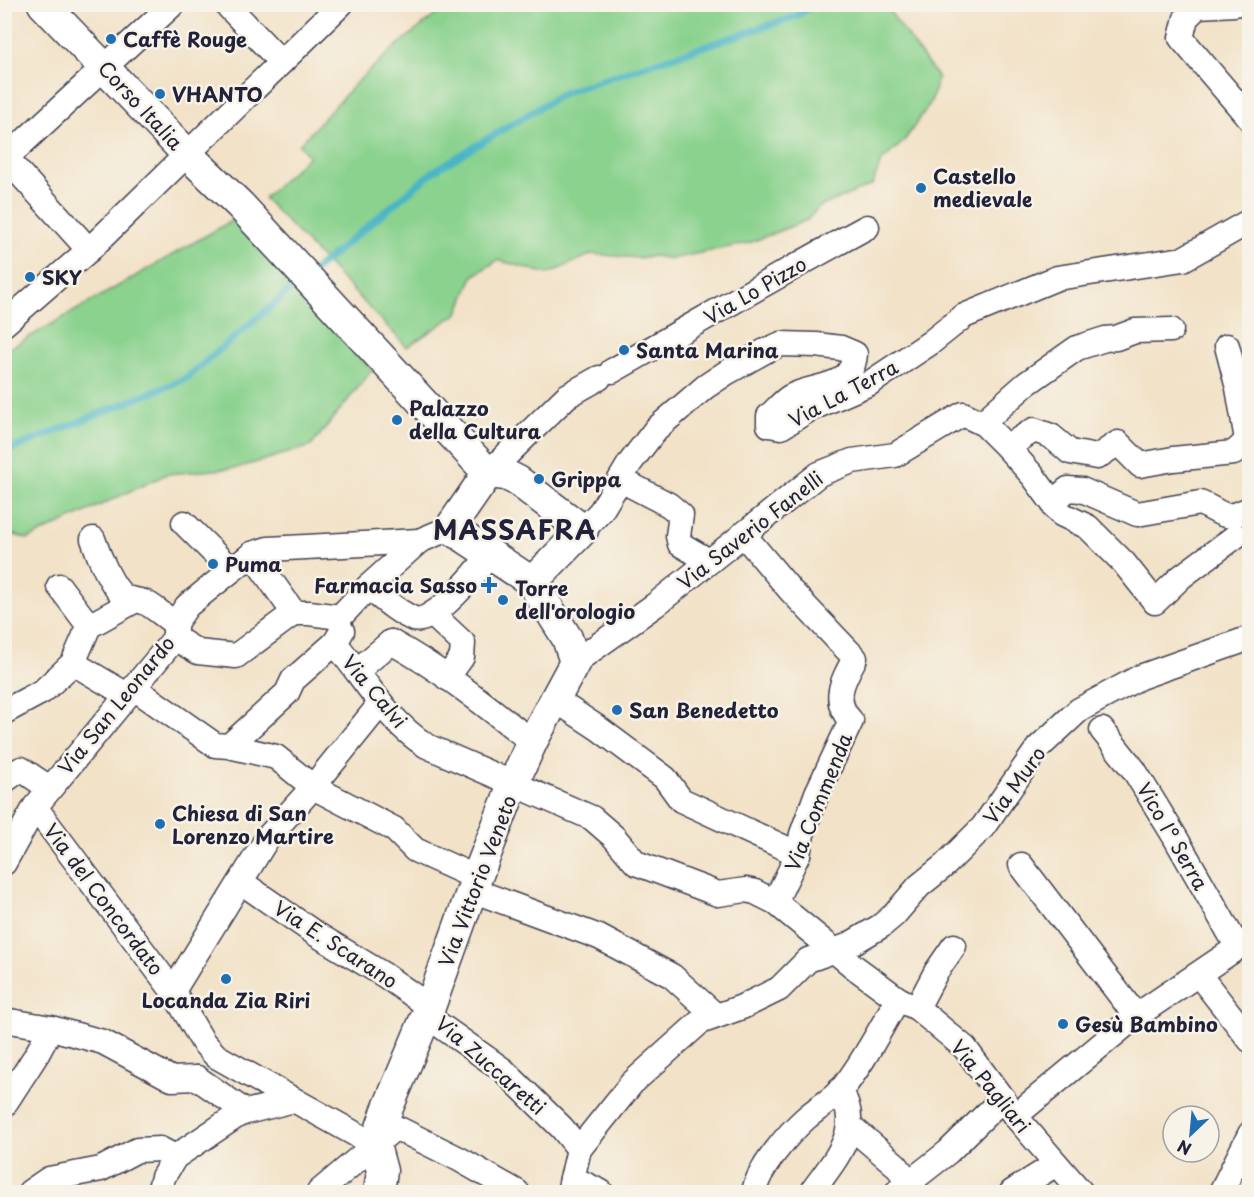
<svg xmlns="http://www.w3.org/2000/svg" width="1254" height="1197" viewBox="0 0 1254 1197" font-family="'Playpen Sans',sans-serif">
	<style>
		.green { fill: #8ad28e; stroke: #567a64; stroke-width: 1.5 }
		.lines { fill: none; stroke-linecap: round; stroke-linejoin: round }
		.stream { stroke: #49b5c5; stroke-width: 7 }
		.minor-casing { stroke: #413f50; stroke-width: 27 }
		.tertiary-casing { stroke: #413f50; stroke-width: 33 }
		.minor { stroke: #fff; stroke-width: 24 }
		.tertiary { stroke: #fff; stroke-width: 30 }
		.poi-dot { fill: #1f6fb2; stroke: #f7f3e8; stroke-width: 2 }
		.labels { text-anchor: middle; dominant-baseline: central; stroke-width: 5; stroke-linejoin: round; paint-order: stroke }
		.poi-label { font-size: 20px; font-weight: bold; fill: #22223b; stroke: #f7f3e8; text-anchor: start }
		.street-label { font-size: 20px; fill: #22223b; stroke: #f7f3e8 }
		.district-label { font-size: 26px; font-weight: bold; letter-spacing: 1.5px; fill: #22223b; stroke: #f7f3e8 }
	</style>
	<rect width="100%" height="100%" fill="#f7f3e8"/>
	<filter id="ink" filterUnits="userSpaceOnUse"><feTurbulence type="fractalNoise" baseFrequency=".0167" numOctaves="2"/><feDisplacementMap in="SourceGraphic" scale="12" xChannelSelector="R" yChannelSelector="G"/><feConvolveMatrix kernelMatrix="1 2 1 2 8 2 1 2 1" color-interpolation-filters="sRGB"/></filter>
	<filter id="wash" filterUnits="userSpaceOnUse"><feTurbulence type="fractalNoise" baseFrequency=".008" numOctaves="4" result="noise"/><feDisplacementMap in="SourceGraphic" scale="24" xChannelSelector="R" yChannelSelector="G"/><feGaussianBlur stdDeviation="1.35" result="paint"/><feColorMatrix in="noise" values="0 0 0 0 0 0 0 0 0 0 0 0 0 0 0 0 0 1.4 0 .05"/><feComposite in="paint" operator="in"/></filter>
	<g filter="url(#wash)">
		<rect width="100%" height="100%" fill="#f2e2c7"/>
		<g class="green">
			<polygon points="761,5 763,7 771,4 885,5 938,78 931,102 904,141 881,162 872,185 819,207 807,220 749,243 671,259 655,256 639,258 592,254 548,274 498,260 473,276 458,313 407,347 264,198 309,156 299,145 358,81 394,48 448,5"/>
			<polygon points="233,220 372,370 311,446 237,468 167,474 28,539 11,534 5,536 5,351"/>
		</g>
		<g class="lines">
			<g class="stream">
				<polyline points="311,273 434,171 565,92 794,17 816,4"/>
				<polyline points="4,452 185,379 300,282"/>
			</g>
		</g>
	</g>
	<g filter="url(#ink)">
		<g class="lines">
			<g class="minor-casing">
				<g id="minor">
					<polyline points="226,4 281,62"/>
					<polyline points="1235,4 1198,6 1186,18 1181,38 1250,119"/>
					<polyline points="4,156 89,250"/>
					<polyline points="4,160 173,4"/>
					<polyline points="4,324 89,250 341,4"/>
					<polyline points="1227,346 1238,388 1247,440 1250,444"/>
					<path d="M612,371C697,323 781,273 867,227"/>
					<polyline points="984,424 992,414 1026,384 1077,348 1105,339 1116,338 1135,331 1171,330"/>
					<polyline points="1007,447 1033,476 1061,514 1088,527 1124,563 1155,602 1181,577 1236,536"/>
					<polyline points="488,473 567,396 599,378"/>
					<polyline points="621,480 669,505 681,515 678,536 680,544 709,561"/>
					<path d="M1055,508L1060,496L1068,489L1082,490L1137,514L1200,503C1225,513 1220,522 1250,509"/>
					<polyline points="184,523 231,570"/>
					<path d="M583,530L601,511L630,463L656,429L705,387L726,373L765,351L781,344L816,345L841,348L855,354C852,391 814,383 790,397C783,401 776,410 769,416V425L781,427L810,409L870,383L930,343L964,316L1057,278L1183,259L1250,221"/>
					<path d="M743,534L791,591L855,658C843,680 831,700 851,721L817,793L802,834L798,854L775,902"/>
					<path d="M93,539C98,554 112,589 125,597C131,600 137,600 144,602C154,606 164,617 175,623"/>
					<polyline points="252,554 294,613"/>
					<polyline points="59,586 89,626"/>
					<path d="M368,587C382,598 397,612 414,619C433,626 479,569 490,554"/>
					<polyline points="432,614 463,643 462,657 447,678"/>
					<polyline points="175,638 198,652 236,656 294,613 309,613 340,617 368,587 419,541 450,528"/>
					<path d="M391,642C442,670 487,706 532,742"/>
					<path d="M335,643C364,678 388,722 427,746L592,818L614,837L636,863L718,894L746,890L755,892L775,902L853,966L898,999L917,1008L965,1048L1015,1116L1081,1192"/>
					<polyline points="575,662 655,605 819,474 852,461 895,455 963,414 984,424 1007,447 1034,430 1051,436 1070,452 1097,457 1118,443 1140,465 1173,459 1234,453 1250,438"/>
					<polyline points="73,663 89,626 134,601"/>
					<polyline points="358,670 391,642"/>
					<polyline points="134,688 215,745 229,746 276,757 313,787 394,829 415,850 477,878"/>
					<polyline points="554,699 598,728 665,778 681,800 798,854"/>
					<polyline points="4,712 43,691 73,663 127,695"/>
					<polyline points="1102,730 1134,770 1175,837 1237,946"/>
					<polyline points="229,746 287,693 293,680 335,643 342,631"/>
					<polyline points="4,781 21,769 49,788"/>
					<polyline points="35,807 173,991 203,1042 216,1056 294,1100 246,1112 197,1078"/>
					<polyline points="4,863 35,807 175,638 175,623 187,606 252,554 268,549 419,541"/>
					<polyline points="1021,865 1136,1016"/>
					<polyline points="241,882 316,934 384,975 430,1007 434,1021 503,1070 562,1128 579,1149"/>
					<polyline points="472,890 599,937 672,976 716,1016"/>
					<polyline points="1199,975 1250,1040"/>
					<polyline points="173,991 268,837 313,787 381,703"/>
					<polyline points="917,1008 936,972 954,946"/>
					<polyline points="4,1020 51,1028 103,1042 172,1079 197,1078"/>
					<polyline points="294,1100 375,1145"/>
					<polyline points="4,1105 37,1054 51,1028"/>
					<polyline points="1015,1116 1136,1016 1250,939"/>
					<polyline points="849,1125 896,1165 916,1192"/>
					<polyline points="572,1178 601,1192"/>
					<polyline points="30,1192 49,1179 101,1169 137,1150 160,1149 175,1157"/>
					<polyline points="159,1192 163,1177 175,1157 238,1115 246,1112"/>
					<polyline points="319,1192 391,1131 399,1129 459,1159 517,1192"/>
					<polyline points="569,1192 579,1149 632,1083 700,1022 742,1007 779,989 808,960 847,946 881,926 894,915 919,886 945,865 983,827 1038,748 1079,710 1140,677 1250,638"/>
					<path d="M754,1192C758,1169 788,1134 806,1118C817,1108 832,1100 842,1089C864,1062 880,1029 898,999"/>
					<path d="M817,1192L814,1189C836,1158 864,1129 840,1090"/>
					<polyline points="897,1192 948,1152 1003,1098"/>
					<polyline points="1012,1192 1056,1164"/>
					<polyline points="1221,1192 1250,1134"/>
				</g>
			</g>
			<g class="tertiary-casing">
				<g id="tertiary">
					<polyline points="43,4 186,153 240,205 488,473"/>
					<polygon points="488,473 506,475 518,481 583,530 532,582 450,528"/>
					<polyline points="379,1192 382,1171 375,1145 387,1110 430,1007 472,890 514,782 532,742 575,662 567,638 532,582"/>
				</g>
			</g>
			<use href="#minor" class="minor"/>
			<use href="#tertiary" class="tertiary"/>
		</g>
	</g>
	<g class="poi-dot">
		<circle cx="111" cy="39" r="6"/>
		<circle cx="160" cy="94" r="6"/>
		<circle cx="921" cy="188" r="6"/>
		<circle cx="30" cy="277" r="6"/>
		<circle cx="624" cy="350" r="6"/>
		<circle cx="397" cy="420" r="6"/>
		<circle cx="539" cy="479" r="6"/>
		<circle cx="213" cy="564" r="6"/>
		<path d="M486 576h6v6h6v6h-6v6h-6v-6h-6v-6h6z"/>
		<circle cx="503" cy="600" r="6"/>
		<circle cx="617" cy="710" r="6"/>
		<circle cx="160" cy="824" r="6"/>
		<circle cx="226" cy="979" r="6"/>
		<circle cx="1063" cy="1024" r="6"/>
	</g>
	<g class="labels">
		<g class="poi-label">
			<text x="123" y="39">Caffè Rouge</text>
			<text x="172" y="94">VHANTO</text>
			<text x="933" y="176">Castello<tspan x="933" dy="23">medievale</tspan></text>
			<text x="42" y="277">SKY</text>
			<text x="636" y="350">Santa Marina</text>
			<text x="409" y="408">Palazzo<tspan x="409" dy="23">della Cultura</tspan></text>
			<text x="551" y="479">Grippa</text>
			<text x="225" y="564">Puma</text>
			<text x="477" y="585" text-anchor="end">Farmacia Sasso</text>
			<text x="515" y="588">Torre<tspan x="515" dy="23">dell'orologio</tspan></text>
			<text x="629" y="710">San Benedetto</text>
			<text x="172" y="813">Chiesa di San<tspan x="172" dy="23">Lorenzo Martire</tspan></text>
			<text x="226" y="1000" text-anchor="middle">Locanda Zia Riri</text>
			<text x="1075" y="1024">Gesù Bambino</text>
		</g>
		<g class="street-label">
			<text transform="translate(141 105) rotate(47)">Corso Italia</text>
			<text transform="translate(755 290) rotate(-30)">Via Lo Pizzo</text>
			<text transform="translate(843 393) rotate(-28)">Via La Terra</text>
			<text transform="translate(750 530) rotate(-38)">Via Saverio Fanelli</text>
			<text transform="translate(375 691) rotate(50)">Via Calvi</text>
			<text transform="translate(116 705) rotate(-51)">Via San Leonardo</text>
			<text transform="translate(1014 785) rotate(-54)">Via Muro</text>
			<text transform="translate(818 802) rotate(-68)">Via Commenda</text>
			<text transform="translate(1173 836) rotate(60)">Vico I° Serra</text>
			<text transform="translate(477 881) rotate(-69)">Via Vittorio Veneto</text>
			<text transform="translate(104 899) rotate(53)">Via del Concordato</text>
			<text transform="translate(336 944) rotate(33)">Via E. Scarano</text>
			<text transform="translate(491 1065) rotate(41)">Via Zuccaretti</text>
			<text transform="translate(991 1086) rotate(51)">Via Pagliari</text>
		</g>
		<g class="district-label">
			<text x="515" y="529">MASSAFRA</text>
		</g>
	</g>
	<rect width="1254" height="1197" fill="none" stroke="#f7f3e8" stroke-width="24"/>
	<g transform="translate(1191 1134) rotate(206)"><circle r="28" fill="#f7f3e8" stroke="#a29fa3" stroke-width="1.5"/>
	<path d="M0-4.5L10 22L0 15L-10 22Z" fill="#1f6fb2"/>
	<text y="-9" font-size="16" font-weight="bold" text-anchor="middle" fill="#22223b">N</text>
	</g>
</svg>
